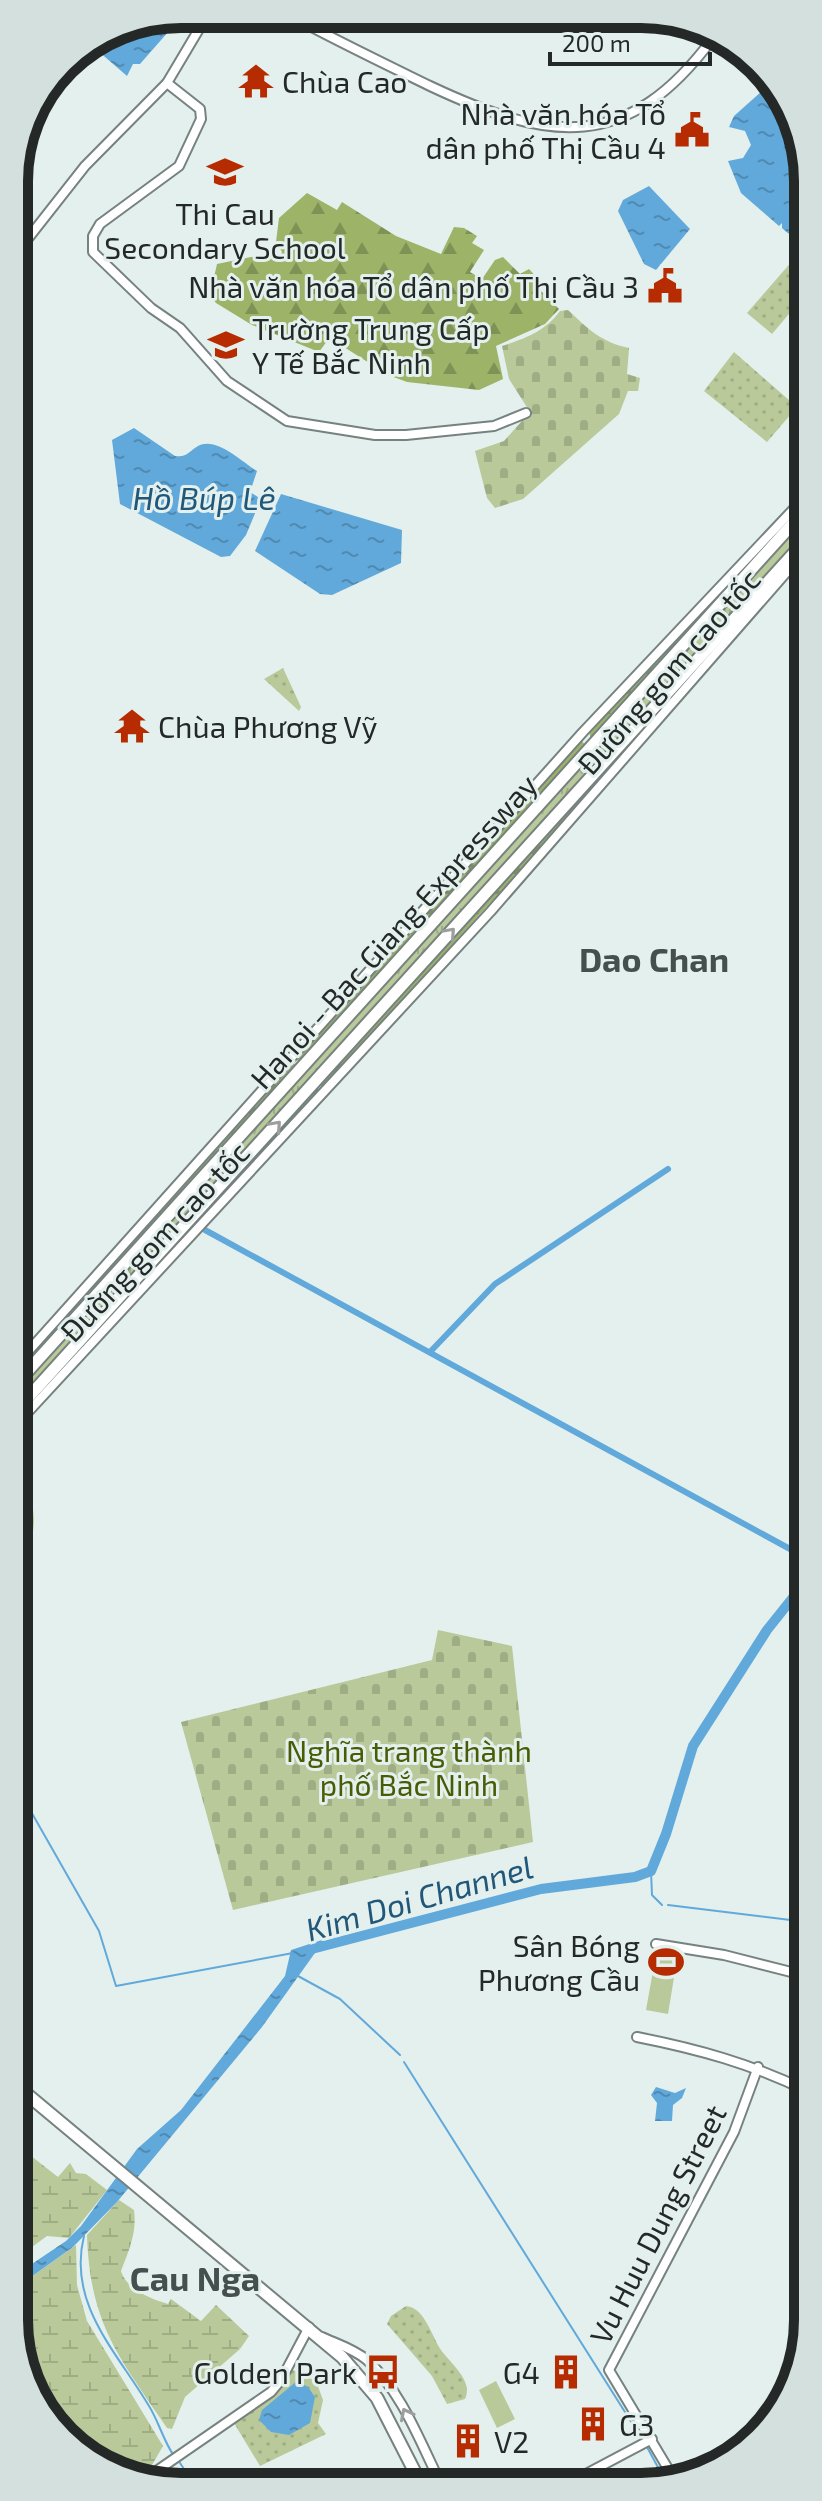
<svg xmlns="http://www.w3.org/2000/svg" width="822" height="2501" viewBox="0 0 822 2501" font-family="'Exo 2',sans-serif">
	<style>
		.grass { fill: url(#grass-tufts) }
		.forest { fill: url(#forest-firs) }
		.wetland { fill: url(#wetland-marsh) }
		.cemetery { fill: url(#cemetery-stones) }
		.park { fill: url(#park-dots) }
		.pitch { fill: #b9c99a }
		.water { fill: url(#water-ripples) }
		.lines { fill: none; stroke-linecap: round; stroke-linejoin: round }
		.stream { stroke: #61a9db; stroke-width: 2 }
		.canal { stroke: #61a9db; stroke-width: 6 }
		.river { stroke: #61a9db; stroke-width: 10 }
		.secondary-casing { stroke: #76827f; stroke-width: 12 }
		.highway-casing { stroke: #76827f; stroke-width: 15 }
		.secondary { stroke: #fff; stroke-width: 8 }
		.highway { stroke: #fff; stroke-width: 11 }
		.oneway { stroke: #9c9f9e }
		.labels { text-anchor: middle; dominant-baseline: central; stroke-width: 6; stroke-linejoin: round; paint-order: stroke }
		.poi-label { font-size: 30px; fill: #242928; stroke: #e3f0ed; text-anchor: start }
		.street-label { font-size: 30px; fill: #242928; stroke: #e3f0ed }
		.park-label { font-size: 30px; fill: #495c05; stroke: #e3f0ed }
		.water-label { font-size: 32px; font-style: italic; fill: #215779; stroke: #e3f0ed }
		.quarter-label { font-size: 34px; font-weight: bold; fill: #454f4d; stroke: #e3f0ed }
		.rim { fill: none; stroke: #242928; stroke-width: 10 }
	</style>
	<defs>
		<pattern id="grass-tufts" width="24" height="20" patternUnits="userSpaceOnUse" patternTransform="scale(2)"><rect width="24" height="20" fill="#b9c99a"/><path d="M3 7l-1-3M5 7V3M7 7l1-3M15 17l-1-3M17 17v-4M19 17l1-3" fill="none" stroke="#9fad85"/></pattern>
		<pattern id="forest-firs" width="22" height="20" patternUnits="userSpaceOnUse" patternTransform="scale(2)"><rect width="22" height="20" fill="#9cb368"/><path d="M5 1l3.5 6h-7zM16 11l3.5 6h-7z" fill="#7f9256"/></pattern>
		<pattern id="wetland-marsh" width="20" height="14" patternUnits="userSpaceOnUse" patternTransform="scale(2)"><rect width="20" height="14" fill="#b9c99a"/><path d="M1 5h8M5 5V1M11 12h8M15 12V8" fill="none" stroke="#9fad85"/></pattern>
		<pattern id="cemetery-stones" width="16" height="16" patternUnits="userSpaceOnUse" patternTransform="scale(2)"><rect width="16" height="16" fill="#b9c99a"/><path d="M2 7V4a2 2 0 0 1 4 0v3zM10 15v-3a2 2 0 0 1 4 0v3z" fill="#9fad85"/></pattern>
		<pattern id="park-dots" width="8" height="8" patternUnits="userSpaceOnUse" patternTransform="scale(2)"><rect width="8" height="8" fill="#b9c99a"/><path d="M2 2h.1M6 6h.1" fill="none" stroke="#9fad85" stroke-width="1.8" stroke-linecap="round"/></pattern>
		<pattern id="water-ripples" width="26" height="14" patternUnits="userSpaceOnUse" patternTransform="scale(2)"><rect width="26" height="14" fill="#61a9db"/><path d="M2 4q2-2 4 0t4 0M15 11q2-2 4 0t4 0" fill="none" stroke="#508ab2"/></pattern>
	</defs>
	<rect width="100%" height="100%" fill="#e3f0ed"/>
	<polygon class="grass" points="805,519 805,533 16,1403 16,1391"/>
	<g class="forest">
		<polygon points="307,193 337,210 342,202 396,236 441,254 454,227 464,228 477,236 472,243 484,250 470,272 482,279 495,260 503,257 520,274 529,269 541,282 540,290 559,309 545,324 496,346 503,379 479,390 407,382 388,375 333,340 327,341 319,352 252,325 216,303 210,295 217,264 251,257 280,258 282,252 276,242 279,218"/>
		<polygon points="805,502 805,506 591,742 589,730"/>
		<polygon points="581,740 586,746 300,1063 295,1058"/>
		<polygon points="600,773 600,781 323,1088 319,1084"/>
		<polygon points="291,1061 296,1066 16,1379 16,1371"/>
		<polygon points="316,1086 320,1091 16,1422 16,1415"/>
	</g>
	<g class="wetland">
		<polygon points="17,2145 58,2177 70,2163 76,2173 86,2174 107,2190 69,2238 47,2236 17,2258"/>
		<path d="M119,2200L134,2210C137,2233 129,2250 121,2271C126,2289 151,2299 168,2304L171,2299L201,2321L216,2305L249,2336L240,2349L185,2397L172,2429L167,2428C119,2357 90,2325 87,2235Z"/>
		<polygon points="76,2245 77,2285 87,2321 163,2446 152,2465 132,2475 63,2438 17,2353 17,2287"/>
	</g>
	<g class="cemetery">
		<path d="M568,310C588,329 601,342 629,348L627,374L640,378L638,391H628L619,414L523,499L495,508L487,498L475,451L504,441L530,412L509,379L502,346C527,338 545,331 560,311Z"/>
		<polygon points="438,1630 512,1646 533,1842 233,1910 181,1722 432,1660"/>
	</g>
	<g class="park">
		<polygon points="800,252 805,256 805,295 772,334 747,313"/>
		<polygon points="734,352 797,407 767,442 704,391"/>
		<polygon points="283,668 301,707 299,711 264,679"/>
		<path d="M16,1475C33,1491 39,1523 29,1544L16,1548Z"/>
		<path d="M406,2306C425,2308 431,2335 441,2350C450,2363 474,2381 465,2399L447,2404L432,2376L387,2324L391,2316Z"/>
		<polygon points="291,2369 316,2381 323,2400 318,2423 326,2434 260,2466 234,2423 277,2388"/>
	</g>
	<g class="pitch">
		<polygon points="658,1943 679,1947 668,2014 646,2010"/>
		<polygon points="496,2381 515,2419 497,2428 479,2390"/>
	</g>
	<g class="water">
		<polygon points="179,14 169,31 140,64 133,64 127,76 90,44 101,37 106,40 119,26"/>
		<path d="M770,84L805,148V236C795,241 789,234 782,228V223L779,226L741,193L728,161L743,158L751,145L745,131L729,127L734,116Z"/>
		<polygon points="649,186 690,229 656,270 644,264 618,211 623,200"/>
		<path d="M134,428L175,456C187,458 189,451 198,446C216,436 242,462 257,471L250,492L261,499L246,535L230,556L221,557L120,504L112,440Z"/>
		<polygon points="281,494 402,530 401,563 332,595 320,594 255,551"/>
		<polygon points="325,1939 262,2027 117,2202 73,2247 17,2287 17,2274 66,2241 81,2226 137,2149 181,2110 285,1976 291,1950"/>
		<polygon points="656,2087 675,2093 686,2088 682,2098 673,2105 672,2121 655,2121 657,2103 651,2095"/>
		<polygon points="297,2381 308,2387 315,2397 310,2423 289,2435 271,2432 259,2420 262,2410"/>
	</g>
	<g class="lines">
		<g class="stream">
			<polyline points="17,1787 99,1931 116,1986 293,1953"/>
			<polyline points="651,1871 652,1895 662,1905"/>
			<polyline points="668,1905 807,1922"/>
			<polyline points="298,1976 340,1999 400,2055"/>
			<polyline points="404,2062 642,2439"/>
			<path d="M84,2236C67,2304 117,2352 149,2406C159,2422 163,2440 174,2456"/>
			<polyline points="647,2447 667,2484"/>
			<polyline points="180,2463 194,2484"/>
		</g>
		<g class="canal">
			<polyline points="205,1230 801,1555"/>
			<polyline points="430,1352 495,1284 668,1169"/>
		</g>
		<polyline class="river" points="308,1950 541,1889 635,1877 651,1871 666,1834 693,1746 767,1630 807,1580"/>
		<g class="secondary-casing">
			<g id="secondary">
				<path d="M289,15C335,40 383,63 430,86C549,142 627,154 713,38"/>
				<polyline points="167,83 200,109 201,119 179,166 100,224 93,236 93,252 151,308 180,328 227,381 287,421 375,435 406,435 494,426 526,413"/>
				<polyline points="15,255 85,166 167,83 208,14"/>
				<polyline points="16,1365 583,732 805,497"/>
				<polyline points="16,1425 491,911 805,551"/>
				<polyline points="656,1944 724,1955 807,1976"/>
				<path d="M637,2037C698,2049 752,2064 807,2091"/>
				<path d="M322,2337C337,2344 354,2349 367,2360C402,2392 420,2442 441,2484"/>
				<polyline points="142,2481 271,2392 281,2380 309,2327"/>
				<polyline points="676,2482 609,2370 734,2132 758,2067"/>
				<polyline points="567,2484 652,2439"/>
			</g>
		</g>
		<g class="highway-casing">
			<g id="highway">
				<polyline points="16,1384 805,510"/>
				<polyline points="16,1411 805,541"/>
				<polyline points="17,2086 342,2357 377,2398 421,2484"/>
			</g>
		</g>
		<use href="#secondary" class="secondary"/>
		<use href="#highway" class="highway"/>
	</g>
	<defs><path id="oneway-chevron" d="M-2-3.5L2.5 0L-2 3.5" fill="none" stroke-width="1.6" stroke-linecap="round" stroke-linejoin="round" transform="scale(2)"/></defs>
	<g class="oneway">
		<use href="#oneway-chevron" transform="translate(450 933) rotate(-48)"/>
		<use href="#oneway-chevron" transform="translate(276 1126) rotate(-48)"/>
		<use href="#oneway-chevron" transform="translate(406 2414) rotate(-117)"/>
	</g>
	<defs>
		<g id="temple-bare" transform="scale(2.76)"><path d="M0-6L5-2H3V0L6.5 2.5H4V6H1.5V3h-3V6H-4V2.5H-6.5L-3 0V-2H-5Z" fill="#b62c00" stroke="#e3f0ed" stroke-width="2.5" paint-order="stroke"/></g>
		<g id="civic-bare" transform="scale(2.76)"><path d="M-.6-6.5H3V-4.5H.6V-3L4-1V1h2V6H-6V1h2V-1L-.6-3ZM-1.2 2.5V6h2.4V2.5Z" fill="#b62c00" stroke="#e3f0ed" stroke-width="2.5" paint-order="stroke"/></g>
		<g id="school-bare" transform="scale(2.76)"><path d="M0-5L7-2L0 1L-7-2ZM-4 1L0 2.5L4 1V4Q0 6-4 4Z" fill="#b62c00" stroke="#e3f0ed" stroke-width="2.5" paint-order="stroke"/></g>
		<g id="university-bare" transform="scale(2.76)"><path d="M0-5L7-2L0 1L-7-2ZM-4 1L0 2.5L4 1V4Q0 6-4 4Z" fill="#b62c00" stroke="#e3f0ed" stroke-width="2.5" paint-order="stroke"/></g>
		<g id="stadium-bare" transform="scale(2.76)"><path d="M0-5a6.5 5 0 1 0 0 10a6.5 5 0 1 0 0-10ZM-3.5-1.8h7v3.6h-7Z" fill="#b62c00" stroke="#e3f0ed" stroke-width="2.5" paint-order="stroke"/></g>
		<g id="bus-bare" transform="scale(2.76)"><path d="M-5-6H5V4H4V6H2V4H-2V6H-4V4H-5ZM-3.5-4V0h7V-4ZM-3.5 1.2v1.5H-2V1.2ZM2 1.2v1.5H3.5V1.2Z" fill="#b62c00" stroke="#e3f0ed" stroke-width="2.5" paint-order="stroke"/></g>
		<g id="building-bare" transform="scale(2.76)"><path d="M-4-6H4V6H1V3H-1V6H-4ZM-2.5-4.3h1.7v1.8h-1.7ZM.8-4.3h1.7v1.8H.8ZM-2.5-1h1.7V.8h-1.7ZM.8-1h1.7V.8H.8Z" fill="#b62c00" stroke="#e3f0ed" stroke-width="2.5" paint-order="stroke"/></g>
	</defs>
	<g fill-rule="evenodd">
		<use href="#temple-bare" x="256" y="81"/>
		<use href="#civic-bare" x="692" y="130"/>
		<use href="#school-bare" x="225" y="172"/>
		<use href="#civic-bare" x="665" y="286"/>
		<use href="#university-bare" x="226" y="345"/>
		<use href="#temple-bare" x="132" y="726"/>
		<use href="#stadium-bare" x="666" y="1962"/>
		<use href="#bus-bare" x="383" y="2372"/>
		<use href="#building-bare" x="566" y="2372"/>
		<use href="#building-bare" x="593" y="2424"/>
		<use href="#building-bare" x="468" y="2441"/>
	</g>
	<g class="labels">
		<g class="poi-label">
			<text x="282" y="81">Chùa Cao</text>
			<text x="666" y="113" text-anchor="end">Nhà văn hóa Tổ<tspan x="666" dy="34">dân phố Thị Cầu 4</tspan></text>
			<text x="225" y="213" text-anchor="middle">Thi Cau<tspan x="225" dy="34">Secondary School</tspan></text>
			<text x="639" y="286" text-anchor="end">Nhà văn hóa Tổ dân phố Thị Cầu 3</text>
			<text x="252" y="328">Trường Trung Cấp<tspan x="252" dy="34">Y Tế Bắc Ninh</tspan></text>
			<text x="158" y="726">Chùa Phương Vỹ</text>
			<text x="640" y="1945" text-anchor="end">Sân Bóng<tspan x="640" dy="34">Phương Cầu</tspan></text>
			<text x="357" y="2372" text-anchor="end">Golden Park</text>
			<text x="540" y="2372" text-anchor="end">G4</text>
			<text x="619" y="2424">G3</text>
			<text x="494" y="2441">V2</text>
		</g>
		<g class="street-label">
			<text transform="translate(668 671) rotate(-49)">Đường gom cao tốc</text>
			<text transform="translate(393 931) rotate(-48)">Hanoi - Bac Giang Expressway</text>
			<text transform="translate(154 1241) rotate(-47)">Đường gom cao tốc</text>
			<text transform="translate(657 2224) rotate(-63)">Vu Huu Dung Street</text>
		</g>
		<g class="park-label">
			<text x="409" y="1750">Nghĩa trang thành<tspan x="409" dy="34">phố Bắc Ninh</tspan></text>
		</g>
		<g class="water-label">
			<text x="204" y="497">Hồ Búp Lê</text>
			<text transform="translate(419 1897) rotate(-16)">Kim Doi Channel</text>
		</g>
		<g class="quarter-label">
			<text x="654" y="958">Dao Chan</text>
			<text x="195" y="2277">Cau Nga</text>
		</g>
	</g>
	<path d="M0 0H822V2501H0ZM181 28H641A153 153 0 0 1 794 181V2320A153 153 0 0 1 641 2473H181A153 153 0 0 1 28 2320V181A153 153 0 0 1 181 28Z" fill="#d4e0dd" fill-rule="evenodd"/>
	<path class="rim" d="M181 28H641A153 153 0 0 1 794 181V2320A153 153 0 0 1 641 2473H181A153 153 0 0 1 28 2320V181A153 153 0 0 1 181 28Z"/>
	<path d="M550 52v12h160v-12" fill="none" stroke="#242928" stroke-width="4"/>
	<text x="562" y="52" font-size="24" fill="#242928" stroke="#e3f0ed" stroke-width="6" paint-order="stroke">200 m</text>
</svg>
